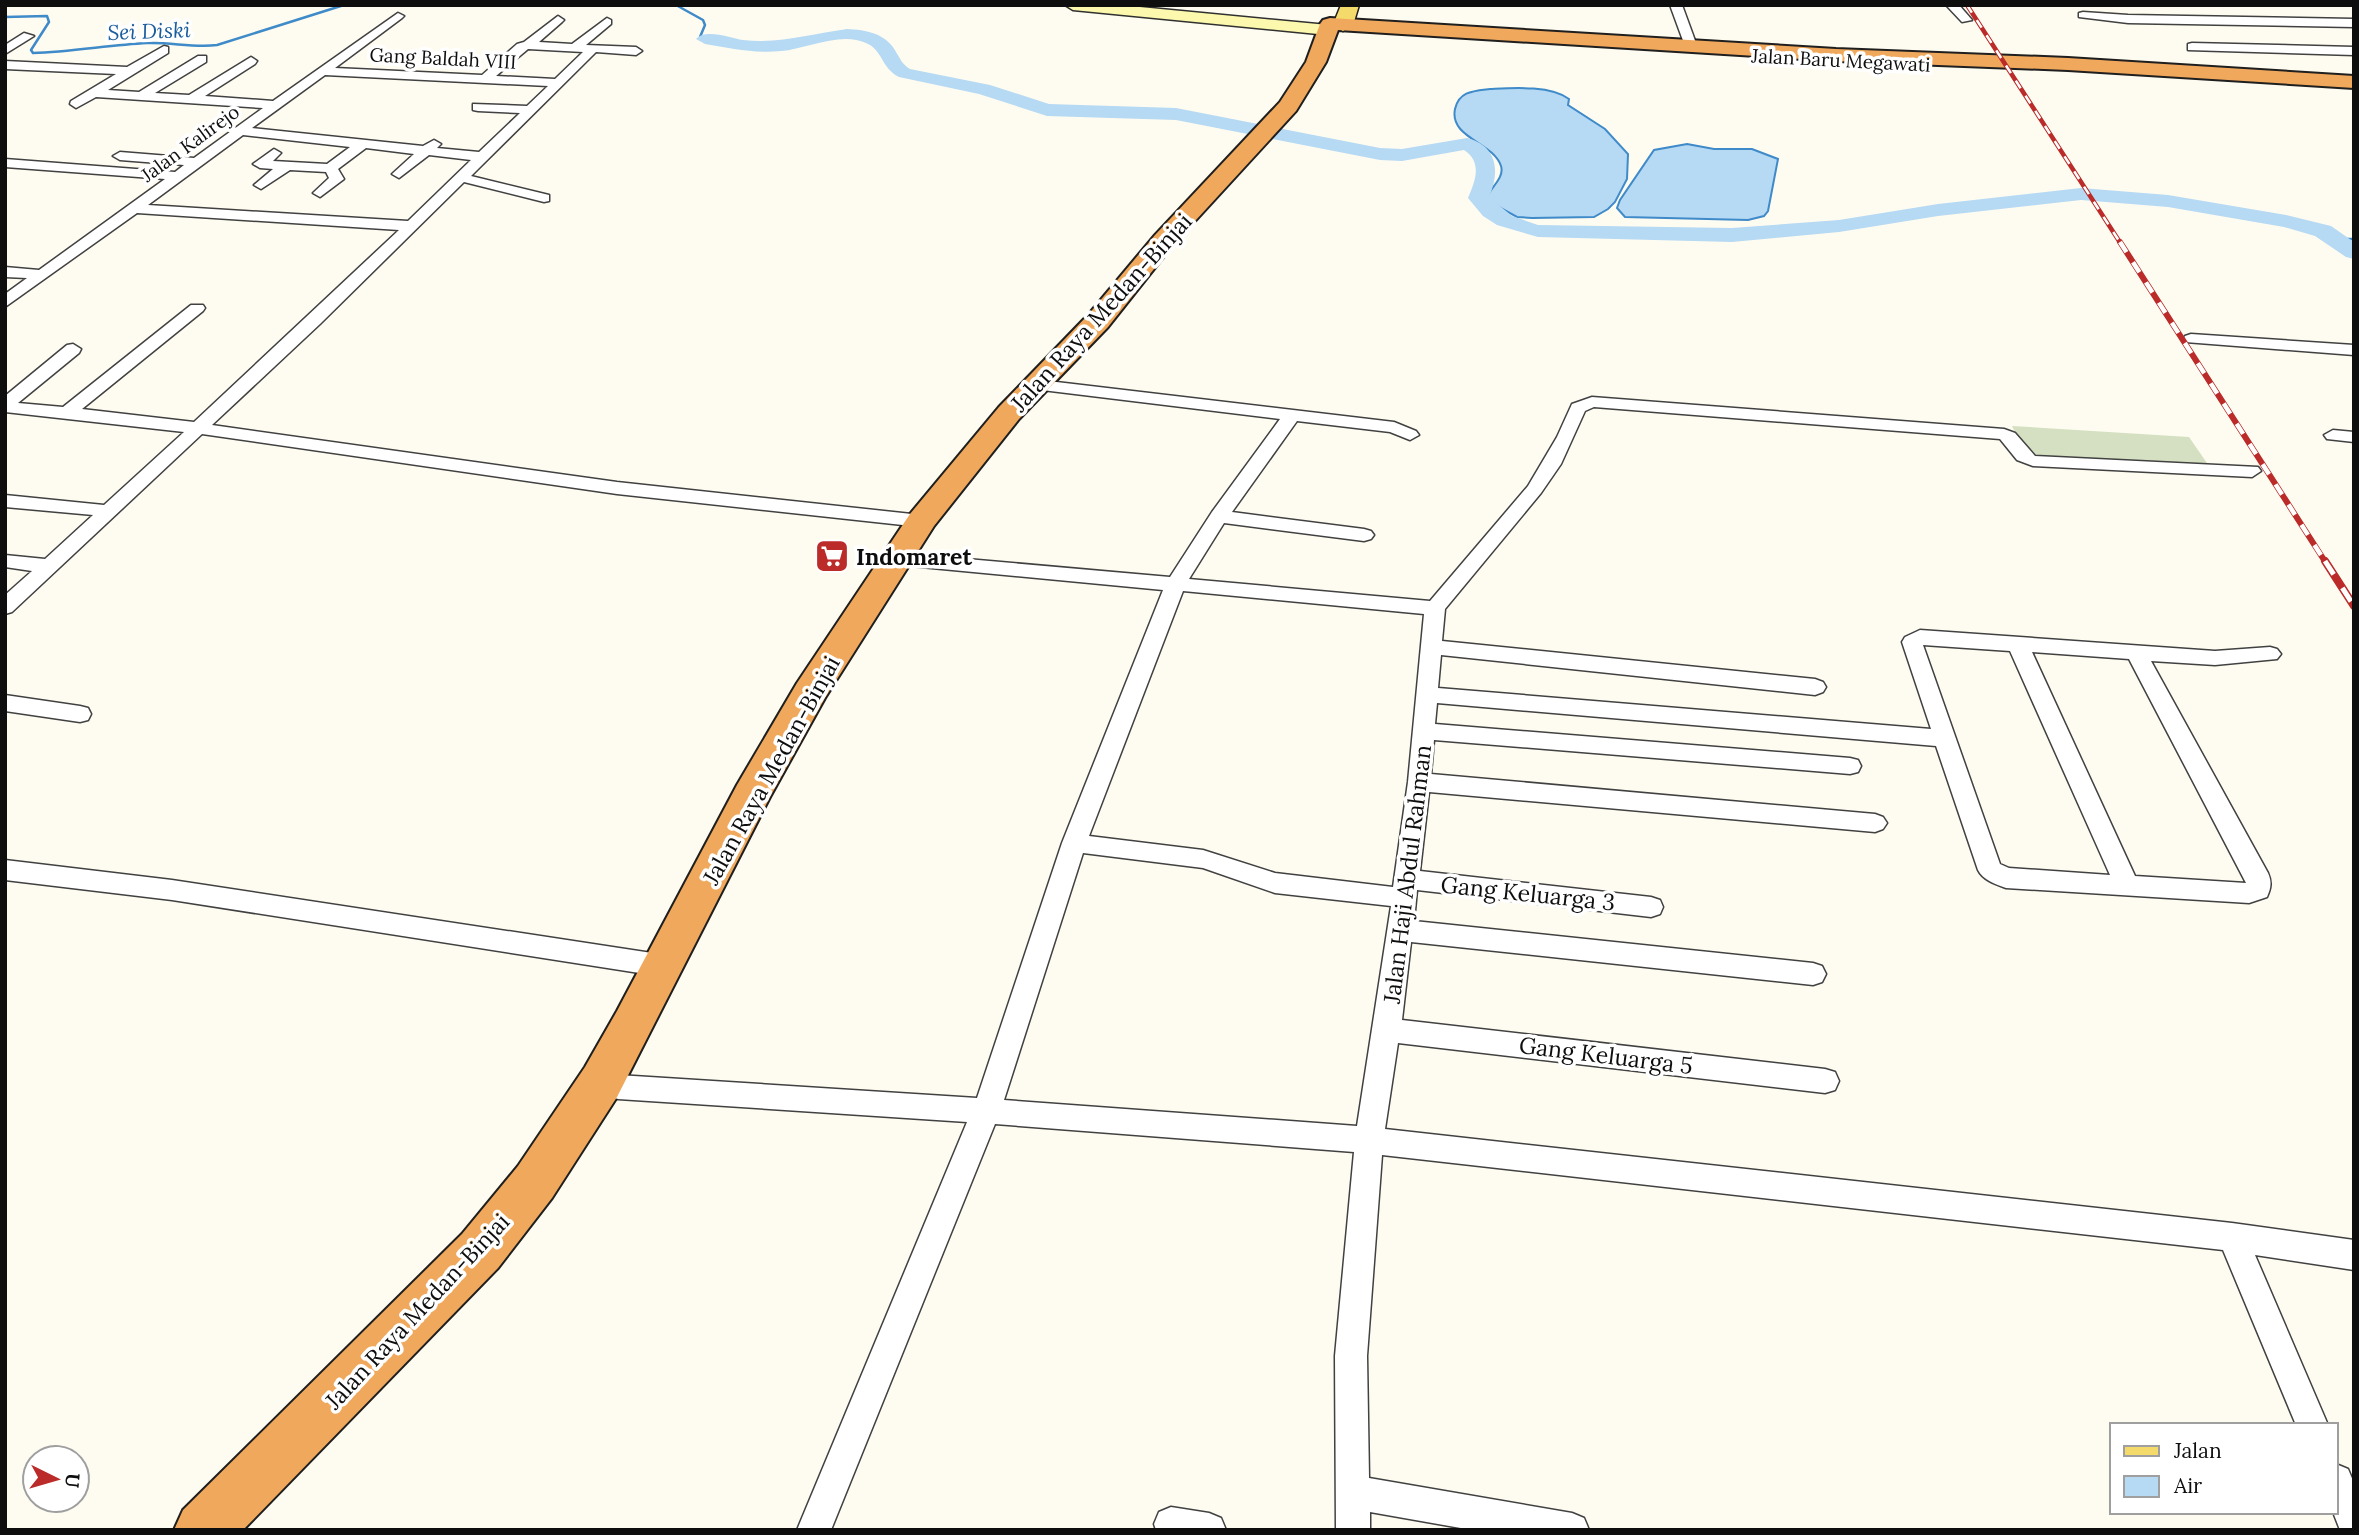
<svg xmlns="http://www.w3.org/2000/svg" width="2359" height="1535" viewBox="0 0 2359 1535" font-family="Lora,serif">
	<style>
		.cemetery { fill: #d4e0c1 }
		.water { fill: #b6d9f4; stroke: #3f8ac9; stroke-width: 2 }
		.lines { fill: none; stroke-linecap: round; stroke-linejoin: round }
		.stream { stroke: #3f8ac9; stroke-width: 2.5 }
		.river { fill: #b6d9f4; fill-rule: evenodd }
		.street-casing { stroke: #414141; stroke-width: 3 }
		.secondary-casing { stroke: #303030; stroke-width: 3 }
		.primary-casing { stroke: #1f1f1f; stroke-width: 3 }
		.highway-casing { stroke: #1f1f1f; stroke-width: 4 }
		.street { fill: #fff; fill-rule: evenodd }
		.secondary { fill: #fcf8ad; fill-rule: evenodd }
		.primary { fill: #f4da6a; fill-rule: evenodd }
		.highway { fill: #f0a85c; fill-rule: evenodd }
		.rail-far2-casing { stroke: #ba2b2a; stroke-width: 4.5 }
		.rail-far1-casing { stroke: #ba2b2a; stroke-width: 6 }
		.rail-casing { stroke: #ba2b2a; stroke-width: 8 }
		.rail-far2 { stroke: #fff; stroke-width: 2.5; stroke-dasharray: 9; stroke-linecap: butt }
		.rail-far1 { stroke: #fff; stroke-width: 4.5; stroke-dasharray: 12; stroke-linecap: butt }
		.rail { stroke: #fff; stroke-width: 5; stroke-dasharray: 16; stroke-linecap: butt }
		.labels { text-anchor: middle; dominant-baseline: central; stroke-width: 7; stroke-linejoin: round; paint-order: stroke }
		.far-street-label { font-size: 19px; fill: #0e0e0e; stroke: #fff }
		.far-water-label { font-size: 21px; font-style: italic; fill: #1b5c9c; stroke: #fff }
		.street-label { font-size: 23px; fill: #0e0e0e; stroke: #fff }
		.poi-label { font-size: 23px; font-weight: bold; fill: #0e0e0e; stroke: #fff; text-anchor: start }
	</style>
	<rect width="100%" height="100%" fill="#fefcf0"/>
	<polygon class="cemetery" points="2012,426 2189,437 2209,466 2027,456"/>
	<g class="water">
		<path d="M1490,89C1512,88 1550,85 1569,99L1568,105L1605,129L1628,154L1627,179L1615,202L1608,209L1594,217L1532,218L1517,217L1486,200C1488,189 1505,179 1501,166C1493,142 1449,138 1455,109C1459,91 1474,91 1490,89Z"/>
		<polygon points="1687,144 1714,149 1752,149 1778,159 1768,211 1764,216 1748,220 1625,217 1617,208 1620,200 1654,150"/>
	</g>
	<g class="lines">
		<g class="stream">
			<polyline points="676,5 703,20 705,25 700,37 705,39"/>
			<path d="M5,17L47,16L49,22L31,50L33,53C71,52 109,45 147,43C171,42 194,48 217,45L344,5"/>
			<polyline points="2335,239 2354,239"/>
		</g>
		<path class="river" d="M847,29C866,30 886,33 896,52C901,60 902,64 910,69L990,85L1049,104L1176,108L1380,148L1402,149L1467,138C1498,146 1500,172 1489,197L1512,216L1538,225L1732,228L1839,220L1938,204L2081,188L2168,195L2286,215L2331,226L2354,242V259L2346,257L2315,236L2284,227L2168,207L2081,200L1938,216L1839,232L1732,242L1538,237L1497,225L1483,216L1468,198C1475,182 1483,162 1464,150L1402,161L1380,160L1176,120L1047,116L979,94L899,77C881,68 883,50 866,43C841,31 806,49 781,51C755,54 730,48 705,44L696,39C706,28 730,38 743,40C779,44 811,34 847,29Z"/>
		<g class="street-casing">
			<g id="street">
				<polygon points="1670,5 1682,5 1697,46 1695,49 1685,46"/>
				<polygon points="1946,5 1959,5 1972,20 1962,22"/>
				<polygon points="2083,12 2128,15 2354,19 2354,27 2128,23 2079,17 2079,13"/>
				<path d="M398,13L404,16L402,18L335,68L482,75L517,44L524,42L558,16L564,20L562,22L539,42L572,44L607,18L611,20V24L586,45L636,47L642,51L636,55L596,52L471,176L549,195V201L544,202L464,182L320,324L212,425L617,482L921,515L931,521L928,525L921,527L617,494L202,434L12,612L5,614V595L32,571L5,567V555L45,559L93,515L5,507V495L104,505L184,432L5,412V396L67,345L73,344L81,349L79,353L18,403L63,407L191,305H203L205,308L203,311L82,409L194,422L399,230L137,213L5,307V294L27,278L5,277V267L39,270L165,179L5,167V159L175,172L184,165L120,160L113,156L120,152L194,158L263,108L96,97L76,108L70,104L71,101L116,74L5,69V61L127,67L164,46L168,47V53L108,90L139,92L198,56H206V62L155,93L189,95L251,57L257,61L255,64L205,96L273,101ZM528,49L583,52L555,79L496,76ZM325,75L548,86L527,106L473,104V110L478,111L520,113L479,152L437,148L441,144L434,140L423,146L252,128ZM243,135L350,147L327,164L273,161L281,153L274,149L253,164L260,168L273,169L254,185L261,189L290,170L326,172L329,178L313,193L320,197L344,179L338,169L366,148L414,154L392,174L399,178L429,155L471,160L408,221L148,205Z"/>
				<polygon points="24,33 34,36 5,54 5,45"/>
				<polygon points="2192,43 2354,47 2354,55 2188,50 2188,44"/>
				<polygon points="2191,334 2354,345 2354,355 2185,342 2183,339 2185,336"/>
				<path d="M1048,381L1394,422L1416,431L1419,435L1410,440L1390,432L1297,421L1232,512L1364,529L1371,531L1374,535L1371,539L1364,541L1224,523L1189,579L1430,601L1528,486L1557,437L1572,404L1592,397L2004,429L2015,433L2035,456L2258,467L2261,471L2252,477L2033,466L2017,460L2000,439L1594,407L1585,411L1561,464L1541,493L1445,609L1442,641L1815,679L1823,682L1826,687L1823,692L1815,695L1441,655L1438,688L1931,729L1902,642L1905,637L1920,630L2215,651L2270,647L2277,649L2281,654L2277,659L2215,665L2151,661L2268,873C2272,882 2271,888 2267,897L2249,903L2006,888C1995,884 1983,880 1978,870L1936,746L1437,703L1435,724L1850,758L1858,760L1861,766L1858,772L1850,774L1434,740L1431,774L1875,814L1883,817L1887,823L1883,829L1875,832L1429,792L1420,871L1651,897L1660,900L1663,907L1660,914L1651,917L1417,890L1414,921L1813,963L1822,966L1826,974L1822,982L1813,985L1411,942L1402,1020L1825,1069L1835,1072L1839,1081L1835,1090L1825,1093L1398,1043L1385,1129L2232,1223L2354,1240V1270L2255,1255L2328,1425H2296L2223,1250L1382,1155L1367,1356L1369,1478L1572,1513L1584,1518L1589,1530H1472L1370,1512V1530H1336L1335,1356L1354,1152L995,1124L831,1530H797L967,1122L618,1099L591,1091L587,1082L591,1073L601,1070L618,1075L977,1098L1062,843L1163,590L910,566L903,564L900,560L903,556L910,554L1170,577L1212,512L1280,419L1042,390L1039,386L1042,382ZM1183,591L1424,614L1408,782L1393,887L1275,873L1203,850L1089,836ZM1923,645L2010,651L2110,875L2009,868L2000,864ZM2032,652L2129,659L2246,883L2135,876ZM1083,853L1203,868L1275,893L1391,906L1357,1126L1004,1100Z"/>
				<polygon points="2333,430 2354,432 2354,442 2327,439 2324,435"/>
				<polygon points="5,695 80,706 88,708 91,714 88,720 80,722 5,711"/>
				<polygon points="5,860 172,880 665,955 674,958 678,966 674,974 665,977 172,900 5,880"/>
				<polygon points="2336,1464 2348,1469 2354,1483 2354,1530 2340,1530 2333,1512 2336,1512"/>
				<polygon points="1171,1507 1209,1513 1221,1518 1226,1530 1156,1530 1154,1524 1159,1512"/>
			</g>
		</g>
		<g class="secondary-casing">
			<polygon id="secondary" points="1065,5 1119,5 1328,25 1336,30 1328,35 1073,10"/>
		</g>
		<g class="primary-casing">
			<polygon id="primary" points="1341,5 1359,5 1353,25 1343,31 1333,25"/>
		</g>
		<g class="highway-casing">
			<polygon id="highway" points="1330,18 1836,49 2068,58 2354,76 2354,88 2068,70 1836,61 1338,30 1326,62 1296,111 1173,245 1108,327 1019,419 934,526 825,698 770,797 617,1097 552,1198 498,1268 243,1530 174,1530 183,1510 462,1234 518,1166 585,1067 617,1011 737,785 797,683 910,514 999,407 1088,315 1155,235 1280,102 1306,62 1320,24 1323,20"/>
		</g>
		<use href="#street" class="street"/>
		<use href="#secondary" class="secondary"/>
		<use href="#primary" class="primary"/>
		<use href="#highway" class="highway"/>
		<g class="rail-far2-casing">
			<polyline id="rail-far2" points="1967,5 2121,244"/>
		</g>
		<g class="rail-far1-casing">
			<polyline id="rail-far1" points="2120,242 2326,563"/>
		</g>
		<g class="rail-casing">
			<polyline id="rail" points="2325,561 2354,606"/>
		</g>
		<use href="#rail-far2" class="rail-far2"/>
		<use href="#rail-far1" class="rail-far1"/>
		<use href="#rail" class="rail"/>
	</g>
	<defs>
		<g id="supermarket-square" transform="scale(1.75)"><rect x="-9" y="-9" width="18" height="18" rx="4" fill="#ba2b2a" stroke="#fff"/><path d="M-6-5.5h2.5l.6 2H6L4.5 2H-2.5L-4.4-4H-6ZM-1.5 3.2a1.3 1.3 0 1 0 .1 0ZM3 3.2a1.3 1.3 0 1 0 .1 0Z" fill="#fff"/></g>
	</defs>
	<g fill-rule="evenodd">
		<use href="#supermarket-square" x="832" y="556"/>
	</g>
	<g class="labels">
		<g class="far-street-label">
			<text transform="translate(443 58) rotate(3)">Gang Baldah VIII</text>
			<text transform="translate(1841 60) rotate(3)">Jalan Baru Megawati</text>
			<text transform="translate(190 143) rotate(-36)">Jalan Kalirejo</text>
		</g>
		<g class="far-water-label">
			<text transform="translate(149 31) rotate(-2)">Sei Diski</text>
		</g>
		<g class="street-label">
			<text transform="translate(1101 312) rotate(-48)">Jalan Raya Medan-Binjai</text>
			<text transform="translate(771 770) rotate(-61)">Jalan Raya Medan-Binjai</text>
			<text transform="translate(1407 874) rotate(-83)">Jalan Haji Abdul Rahman</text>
			<text transform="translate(1528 893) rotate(6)">Gang Keluarga 3</text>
			<text transform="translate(1606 1055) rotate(7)">Gang Keluarga 5</text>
			<text transform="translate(417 1311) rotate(-47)">Jalan Raya Medan-Binjai</text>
		</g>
		<g class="poi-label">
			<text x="856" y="556">Indomaret</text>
		</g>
	</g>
	<rect width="2359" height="1535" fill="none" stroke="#0e0e0e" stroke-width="14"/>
	<rect x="2110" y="1423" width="228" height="91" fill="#ffffff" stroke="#9f9f9f" stroke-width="2"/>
	<rect x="2124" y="1446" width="35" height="10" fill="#f4da6a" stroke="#9f9f9f" stroke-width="2"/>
	<text x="2174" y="1458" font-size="21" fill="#0e0e0e">Jalan</text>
	<rect x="2124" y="1476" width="35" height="21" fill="#b6d9f4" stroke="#9f9f9f" stroke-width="2"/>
	<text x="2174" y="1493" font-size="21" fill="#0e0e0e">Air</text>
	<g transform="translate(56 1479) rotate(95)"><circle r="33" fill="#ffffff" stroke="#9f9f9f" stroke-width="2"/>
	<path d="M0-5L12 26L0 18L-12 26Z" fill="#ba2b2a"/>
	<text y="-10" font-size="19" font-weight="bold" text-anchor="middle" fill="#0e0e0e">U</text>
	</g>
</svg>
